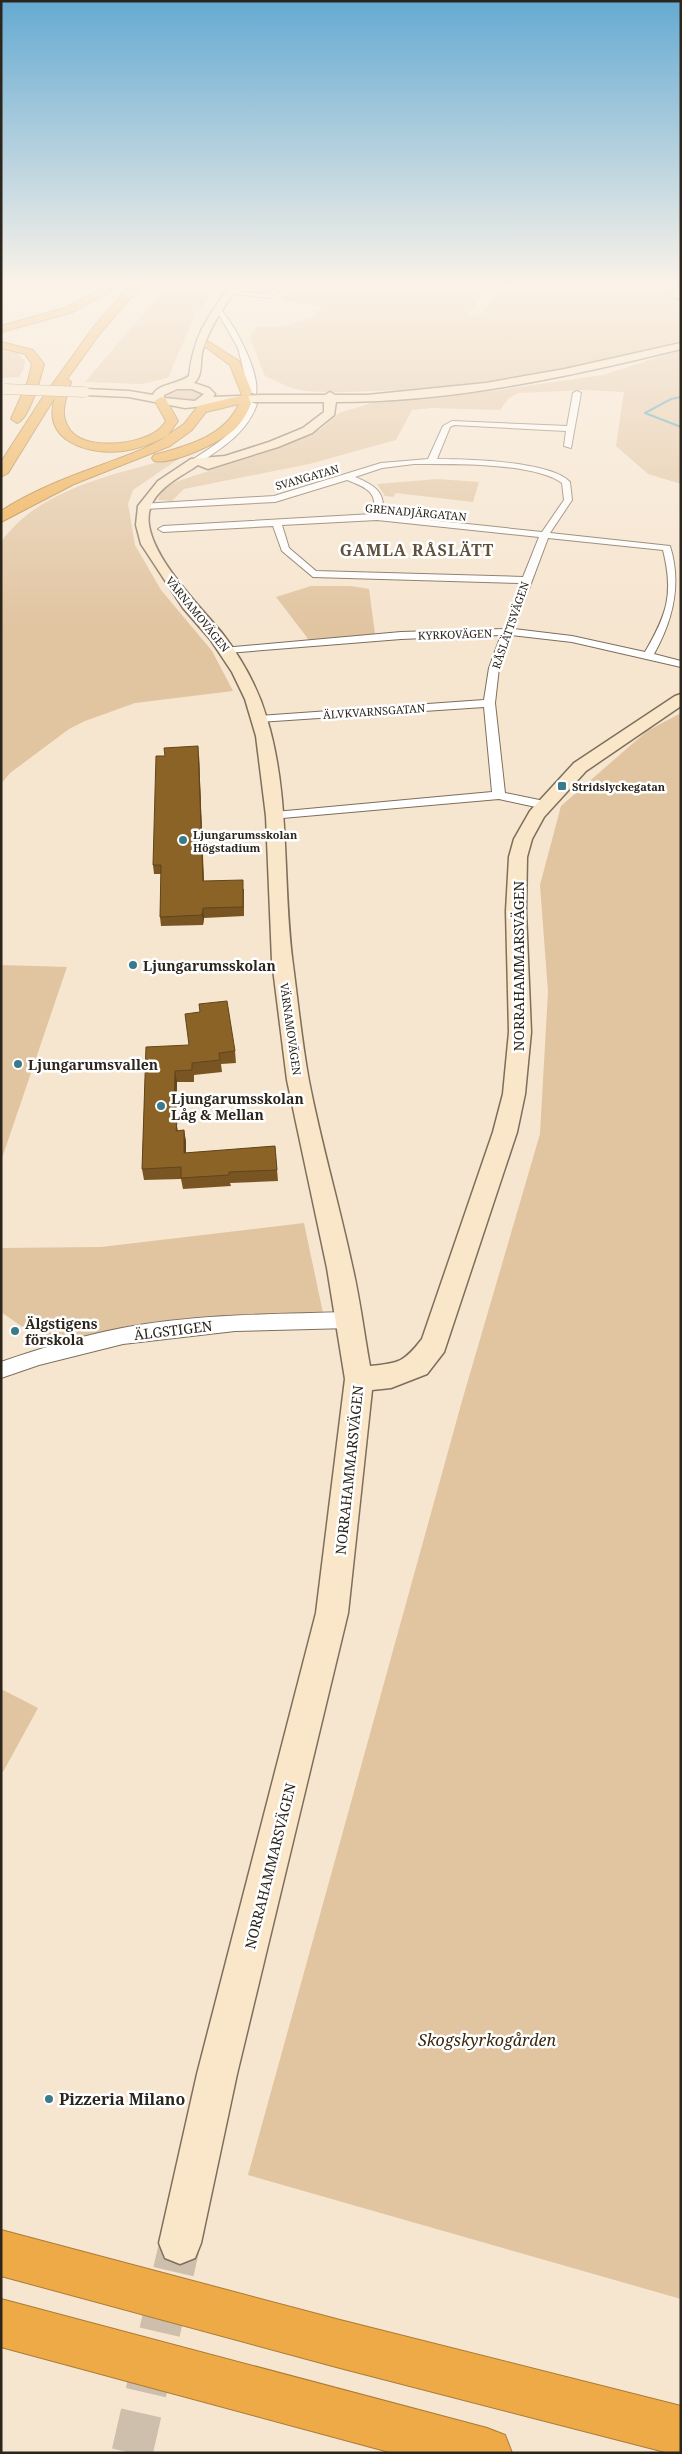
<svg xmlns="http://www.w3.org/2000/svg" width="682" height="2454" viewBox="0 0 682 2454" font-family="'Noto Serif',serif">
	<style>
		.green { fill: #e1c4a0 }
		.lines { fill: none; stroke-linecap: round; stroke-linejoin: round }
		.stream-far1 { stroke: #409cb2; stroke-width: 2 }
		.stream { stroke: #409cb2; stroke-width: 2.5 }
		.secondary-tunnel { stroke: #cdbfab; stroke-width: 41; stroke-dasharray: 41 21; stroke-linecap: butt }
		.street-casing { stroke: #7e6f5c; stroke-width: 2 }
		.secondary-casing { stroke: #7e6f5c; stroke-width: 3 }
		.highway-casing { stroke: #aa7b37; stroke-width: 2 }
		.street { fill: #fff; fill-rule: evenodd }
		.secondary { fill: #fae6c8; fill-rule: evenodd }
		.highway { fill: #eeaa46; fill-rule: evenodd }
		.secondary-bridge-casing { stroke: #7e6f5c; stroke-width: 11; stroke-linecap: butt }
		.secondary-bridge { stroke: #fae6c8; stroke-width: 10 }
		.wall { fill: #785522 }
		.shaded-wall { fill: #61451b }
		.building { fill: #8b6327; stroke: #61451b }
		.poi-dot { fill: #397b8c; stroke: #fff; stroke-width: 2 }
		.labels { text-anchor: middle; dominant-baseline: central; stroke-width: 5; stroke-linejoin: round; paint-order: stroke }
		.far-street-label { font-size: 11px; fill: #2b251c; stroke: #fff }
		.far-poi-label { font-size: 11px; font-weight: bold; fill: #2b251c; stroke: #fff; text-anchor: start }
		.poi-label { font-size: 14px; font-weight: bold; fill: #2b251c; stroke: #fff; text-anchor: start }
		.street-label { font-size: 14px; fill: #2b251c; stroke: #fff }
		.far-district-label { font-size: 16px; font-weight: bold; letter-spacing: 1px; fill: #5f513e; stroke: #fff }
		.near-park-label { font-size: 16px; font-style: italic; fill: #39260b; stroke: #fff }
		.near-poi-label { font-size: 16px; font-weight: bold; fill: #2b251c; stroke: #fff; text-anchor: start }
	</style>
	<rect width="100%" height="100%" fill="#f6e5cf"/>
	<g class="green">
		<polygon points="166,287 218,287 195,315 168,378 141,384 85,382"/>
		<path d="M282,287H489L466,316L481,314L504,287H681V342C580,368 476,389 372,391C350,392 328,393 307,391C293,390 278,382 265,376L250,338L253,330L258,327L285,326L316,316L317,312L322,310L320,306L280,300L287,292L278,291Z"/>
		<polygon points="1,348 15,351 25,361 23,371 19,377 1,378"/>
		<polygon points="681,350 681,484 648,474 616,446 624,392 587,390 518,393 508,399 500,410 431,408 412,410 396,440 309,464 184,489 172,501 158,500 162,489 178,481 282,447 321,429 339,413 372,403 500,390 603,375"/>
		<polygon points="178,389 193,389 205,394 195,401 167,400 163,397 164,394"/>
		<path d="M180,456V458L133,490L128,504L135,545L161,590L212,651L233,691L135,703L85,721L69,729L10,773L1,784V542C41,486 119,474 180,456Z"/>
		<polygon points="437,479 479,482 473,502 396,493 393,497 385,496 377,484"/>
		<polygon points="311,586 351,586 369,589 375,634 309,640 276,597"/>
		<polygon points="681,713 681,2299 248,2175 462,1401 540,1134 548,992 540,885 561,806 647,731"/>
		<polygon points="1,965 67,967 1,1161"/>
		<polygon points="304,1223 323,1313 57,1351 1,1312 1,1248 101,1247"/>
		<polygon points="1,1689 38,1708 3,1772 1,1772"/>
	</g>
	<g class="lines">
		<g class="stream-far1">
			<polyline points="672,287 677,289 669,296 681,301"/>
			<polyline points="681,397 671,399 645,413 681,427"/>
		</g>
		<polyline class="stream" points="679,426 681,427"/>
		<polyline class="secondary-tunnel" points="132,2453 180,2243"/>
		<g class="street-casing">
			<g id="street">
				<polygon points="275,287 282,287 270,298 227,293 230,291 268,294"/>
				<path d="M216,309H220C235,325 260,372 256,394L249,392L238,348Z"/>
				<path d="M577,391L581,393L571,448L564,446L566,431L454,425L450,427L437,459C466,459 551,461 570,482L572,500L550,533L670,546C682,584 673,620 654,654L681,661V667L572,642L511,635L499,668L495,703L505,793L549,802L551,805L549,808L545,809L499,799L271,819L269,816L275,812L492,792L484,707L259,722L253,719L259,716L484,700L489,668L501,635L401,639L227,653L222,650L223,648L401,632L504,629L521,583L313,577L282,551L273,526L163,532L158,529L163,526L373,514C379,492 365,487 347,480L275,502L144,509L141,508V504L274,496L381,463L428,459L443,426L452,421L567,426L573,393ZM414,464C450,464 533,462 562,483L564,500L542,532L382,515C387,492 374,485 355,477L382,468ZM377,520L539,537L523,577L316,571L289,548L282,525ZM548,538L663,550C674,594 667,614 645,652L572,636L514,629Z"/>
				<path d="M250,402L257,404C247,433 223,447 198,464H192V460C222,440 233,436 250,402Z"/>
				<path d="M350,1312L357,1314L359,1320L357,1326L350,1328L235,1331L123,1344L39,1365L1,1378V1362C41,1348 81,1336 122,1328C197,1314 274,1314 350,1312Z"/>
			</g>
		</g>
		<g class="secondary-casing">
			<path id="secondary" d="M229,287H238C224,307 210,326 203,349C199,361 204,374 194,383L209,388L215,394L213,397L263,395H325L330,392L335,395H367L486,383L565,369L681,343V349C568,377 452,402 336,402L334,415L312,433L278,447L208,469L198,465C182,476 158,487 151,506C135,543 201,607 222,633C242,659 258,688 267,719C291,798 282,883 293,965C298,1003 302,1043 309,1081C321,1143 339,1204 352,1265C360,1299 364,1333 370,1366C400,1363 404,1362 422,1339L493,1132L503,1094L509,1032L506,911L509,857L514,839L530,811L574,763L675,696L681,694V706L586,771L544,817L532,839L527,857L526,911L531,1032L525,1094L517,1132L444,1352L427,1374L391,1388L372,1390L348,1613L237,2074L201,2243L195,2258L180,2264L165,2258L159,2243L197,2074L316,1613L345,1379L327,1268L287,1080L272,961L266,816L256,736L245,699L232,672L210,639L183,608L141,544L136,525L138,506L158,481L191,459L225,456L269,442L303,428L324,412V402H242L185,408L129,397L85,395L80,392L85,389L129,391L153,395C157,384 179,384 189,376C194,335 206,320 229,287ZM192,389L204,394L195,401L164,398V395L177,389Z"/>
		</g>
		<g class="highway-casing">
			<g id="highway">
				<polygon points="105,287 118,287 73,312 1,332 1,326 65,308"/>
				<path d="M129,287H140L101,332L67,379L71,382C67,397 59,412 68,427C81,452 140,445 158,430C161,428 164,424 166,421L155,401L161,397L165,398L178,421L168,435L184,424L198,406L244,395L248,396L251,404C247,413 243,420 237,427C224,441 173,465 154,461L152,458L154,455C187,446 224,437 239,404L206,412L192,430L170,446L74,484L1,522V511C30,492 63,479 96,467C119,458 146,450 167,436C153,443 139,449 123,451C87,455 41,441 55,397L8,473L1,477V462L41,400L93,328Z"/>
				<path d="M1,342L33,350L44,364C41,376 29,420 17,423L11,419L28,381L32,364L25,354L1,348Z"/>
				<polygon points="209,342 239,361 252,392 250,395 242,395 230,365 203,345"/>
				<polygon points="1,2230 340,2320 681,2406 681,2453 669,2453 340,2368 1,2276"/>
				<polygon points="1,2299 487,2428 505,2435 512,2453 393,2453 1,2347"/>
			</g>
		</g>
		<use href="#street" class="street"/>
		<use href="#secondary" class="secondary"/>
		<use href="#highway" class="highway"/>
		<g class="secondary-bridge-casing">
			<polyline id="secondary-bridge" points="4,389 85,392"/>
		</g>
		<use href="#secondary-bridge" class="secondary-bridge"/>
	</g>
	<g class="wall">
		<polygon points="199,755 204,881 244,889 244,916 204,918 203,925 161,926 160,917 161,874 154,874 153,865"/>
		<polygon points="146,1047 235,1051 236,1063 221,1064 222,1072 194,1075 194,1082 177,1082 176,1121 178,1131 184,1130 186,1142 186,1153 275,1146 278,1181 230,1183 231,1186 183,1189 181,1179 144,1180 142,1169"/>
	</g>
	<g class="shaded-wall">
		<polygon points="198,746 199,755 204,890 203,881"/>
		<polygon points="203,908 204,918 203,925 202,915"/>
		<polygon points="175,1071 177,1082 176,1130 174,1119"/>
		<polygon points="184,1130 186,1142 186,1165 184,1153"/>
	</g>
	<g class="building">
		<polygon points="198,746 203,881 243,880 243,907 203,908 202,915 160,917 161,865 153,865 156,756 165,756 164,748"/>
		<polygon points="227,1001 235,1051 219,1053 220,1060 192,1063 192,1070 175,1071 174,1119 177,1121 176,1131 184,1130 184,1153 275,1146 277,1170 229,1172 229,1175 181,1178 181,1167 142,1169 146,1047 189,1045 185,1014 200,1012 199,1004"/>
	</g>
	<linearGradient id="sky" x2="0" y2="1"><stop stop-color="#65aad2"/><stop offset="0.45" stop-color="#fbf3e9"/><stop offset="1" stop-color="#fbf3e9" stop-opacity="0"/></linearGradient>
	<rect width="682" height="631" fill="url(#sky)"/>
	<g class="poi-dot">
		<rect x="557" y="781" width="10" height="10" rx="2.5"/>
		<circle cx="183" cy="840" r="5"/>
		<circle cx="133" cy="965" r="5"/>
		<circle cx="18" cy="1064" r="5"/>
		<circle cx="161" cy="1106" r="5"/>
		<circle cx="15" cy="1331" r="5"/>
		<circle cx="49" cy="2099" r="5"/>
	</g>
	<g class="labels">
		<g class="far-street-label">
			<text transform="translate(307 477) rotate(-16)">SVANGATAN</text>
			<text transform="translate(416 512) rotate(5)">GRENADJÄRGATAN</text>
			<text transform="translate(198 614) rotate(51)">VÄRNAMOVÄGEN</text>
			<text transform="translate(510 625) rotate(-71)">RÅSLÄTTSVÄGEN</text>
			<text transform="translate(455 634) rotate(-2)">KYRKOVÄGEN</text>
			<text transform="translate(374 711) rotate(-4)">ÄLVKVARNSGATAN</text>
			<text transform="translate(291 1029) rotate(82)">VÄRNAMOVÄGEN</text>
		</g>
		<g class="far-poi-label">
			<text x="572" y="786">Stridslyckegatan</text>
			<text x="193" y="834">Ljungarumsskolan<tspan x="193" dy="13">Högstadium</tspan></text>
		</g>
		<g class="poi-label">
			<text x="143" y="965">Ljungarumsskolan</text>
			<text x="28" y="1064">Ljungarumsvallen</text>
			<text x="171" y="1098">Ljungarumsskolan<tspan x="171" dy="16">Låg &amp; Mellan</tspan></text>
			<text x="25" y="1323">Älgstigens<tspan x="25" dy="16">förskola</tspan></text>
		</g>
		<g class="street-label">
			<text transform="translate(518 966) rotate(-90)">NORRAHAMMARSVÄGEN</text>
			<text transform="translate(173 1330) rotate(-7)">ÄLGSTIGEN</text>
			<text transform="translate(349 1470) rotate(-84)">NORRAHAMMARSVÄGEN</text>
			<text transform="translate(270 1866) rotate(-76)">NORRAHAMMARSVÄGEN</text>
		</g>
		<g class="far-district-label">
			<text x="417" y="550">GAMLA RÅSLÄTT</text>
		</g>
		<g class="near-park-label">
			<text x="487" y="2040">Skogskyrkogården</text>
		</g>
		<g class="near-poi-label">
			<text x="59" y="2099">Pizzeria Milano</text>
		</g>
	</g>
	<rect width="682" height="2454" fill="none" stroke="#2b251c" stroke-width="5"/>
</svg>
